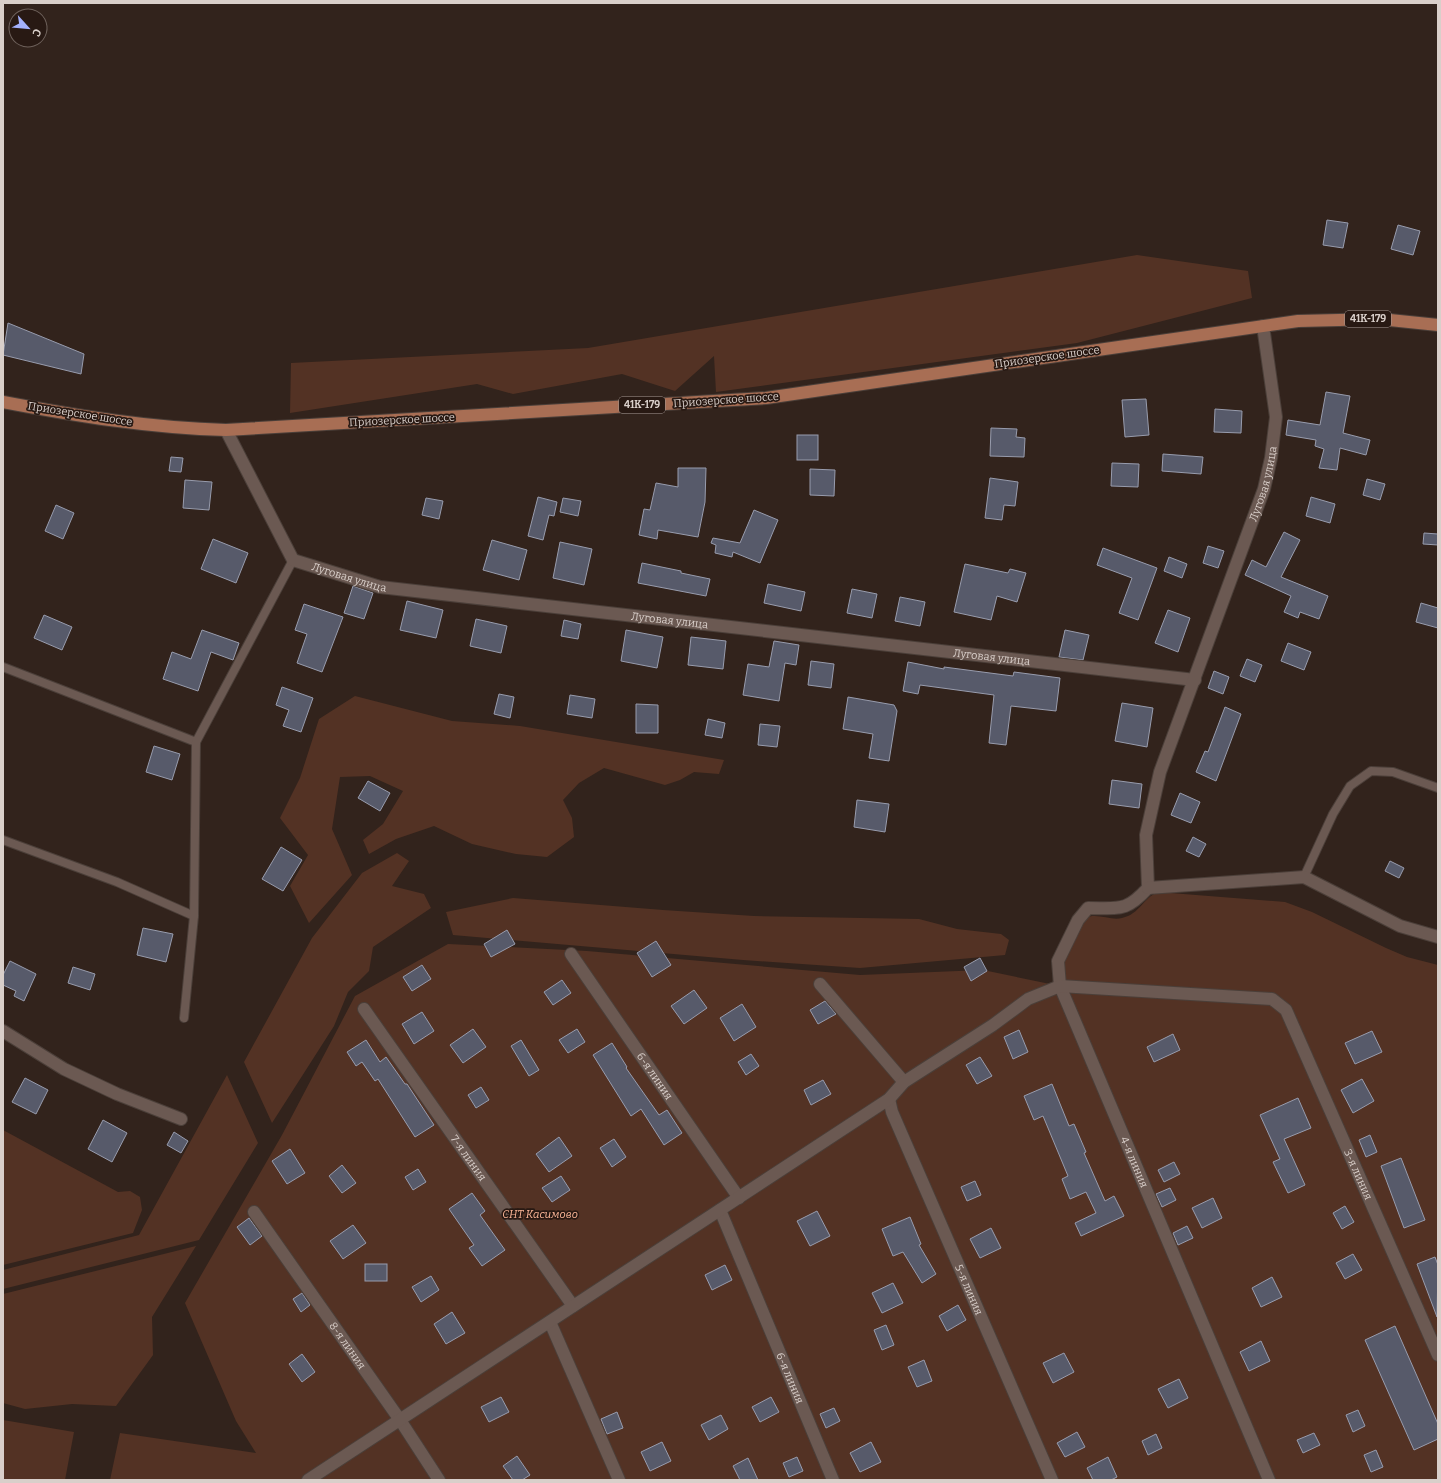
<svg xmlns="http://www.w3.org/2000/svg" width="1441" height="1483" viewBox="0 0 1441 1483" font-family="Bitter,serif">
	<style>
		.green { fill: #533224 }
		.building { fill: #575a6a; stroke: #989cad }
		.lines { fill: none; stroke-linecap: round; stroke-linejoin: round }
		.lane-casing { stroke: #4b3f39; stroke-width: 10 }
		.street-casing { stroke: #4b3f39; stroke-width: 14 }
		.primary-casing { stroke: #4b3f39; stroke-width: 14 }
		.lane { stroke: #6b5952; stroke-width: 8 }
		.street { stroke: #6b5952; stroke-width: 12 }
		.primary { stroke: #a86e54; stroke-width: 12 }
		.labels { text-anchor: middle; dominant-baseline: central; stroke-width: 3.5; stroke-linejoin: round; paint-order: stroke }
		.shield { fill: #281913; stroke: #a49893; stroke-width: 1 }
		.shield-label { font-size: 10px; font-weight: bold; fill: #d9cfca }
		.street-label { font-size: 11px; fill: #d9cfca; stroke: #281913 }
		.park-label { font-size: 11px; font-style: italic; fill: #fdb798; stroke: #281913 }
	</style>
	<rect width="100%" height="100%" fill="#32231c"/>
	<g class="green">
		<polygon points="1137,255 1248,271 1252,298 1077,343 716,392 714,356 675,391 622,374 513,394 477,384 290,413 291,363 588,348"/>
		<polygon points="355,696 452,721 520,726 724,760 719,774 694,772 680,780 665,785 604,768 579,783 563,800 572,818 574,837 547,857 516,854 472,844 434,826 396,839 369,854 363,840 383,824 403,791 370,776 340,777 332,829 352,875 309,923 290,886 308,855 280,818 300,778 319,719"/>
		<polygon points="397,853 409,861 392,886 424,894 431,908 373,947 369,971 348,992 334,1026 272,1123 244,1062 312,938 362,873"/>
		<path d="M1158,892L1285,902L1312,912L1386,948L1407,957L1438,965V1480H110L120,1433L256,1453L236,1421L185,1303L282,1135L355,996L448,944L587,951L860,975L983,970L1050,984L1063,980L1064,961L1085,918C1097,912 1110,921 1122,918C1140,914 1143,898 1158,892Z"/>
		<polygon points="513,898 663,910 754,916 919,919 957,929 1001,934 1009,940 1005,955 860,968 743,960 453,935 446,912"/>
		<polygon points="227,1075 258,1143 199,1240 3,1289 3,1270 139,1235"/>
		<polygon points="3,1130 118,1192 130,1191 140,1197 142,1210 133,1233 3,1265"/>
		<polygon points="196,1246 152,1317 153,1355 116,1406 72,1404 25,1409 3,1403 3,1294"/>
		<polygon points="3,1420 74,1432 65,1480 3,1480"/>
	</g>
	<g class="building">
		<polygon points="1327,220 1348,223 1343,248 1323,245"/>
		<polygon points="1398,225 1420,231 1413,255 1391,249"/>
		<polygon points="8,323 84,354 81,374 3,355"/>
		<polygon points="1326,392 1350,396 1343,433 1370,440 1366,455 1340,448 1337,470 1319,468 1324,449 1315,446 1316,440 1286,435 1288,420 1320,425"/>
		<polygon points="1146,399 1149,435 1125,437 1122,400"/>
		<polygon points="1215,409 1242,411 1241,433 1214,432"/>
		<polygon points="991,428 1017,429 1016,437 1025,438 1024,457 990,456"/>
		<rect x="797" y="435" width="21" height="25"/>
		<polygon points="1163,454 1203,457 1201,474 1162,471"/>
		<polygon points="171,457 183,458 181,472 169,471"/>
		<polygon points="1112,463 1139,464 1138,487 1111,486"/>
		<polygon points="678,468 706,468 705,502 698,537 658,530 657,539 639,535 644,509 650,510 656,483 678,487"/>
		<polygon points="810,469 835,470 834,496 810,495"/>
		<polygon points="990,478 1018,482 1015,506 1004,505 1002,520 985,518"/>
		<polygon points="1367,479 1385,484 1380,500 1363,495"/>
		<polygon points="185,480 212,482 209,510 183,508"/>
		<polygon points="538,497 557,502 554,516 549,515 543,540 528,536"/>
		<polygon points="1311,497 1335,504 1330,523 1306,516"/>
		<polygon points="426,498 443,501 439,519 422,515"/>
		<polygon points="563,498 581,501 578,516 560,512"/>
		<polygon points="56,505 74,513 63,539 45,531"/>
		<polygon points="754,510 778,520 760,563 733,552 732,557 715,553 716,545 711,543 713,538 740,543"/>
		<polygon points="1284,532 1300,540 1281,577 1328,596 1319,619 1300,612 1298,618 1284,612 1291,596 1245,575 1252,560 1266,567"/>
		<polygon points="1424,533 1438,534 1438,545 1423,544"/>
		<polygon points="213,539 248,553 236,583 201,569"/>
		<polygon points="492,540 527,550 519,580 483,570"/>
		<polygon points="560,542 592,549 584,585 553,578"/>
		<polygon points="1208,546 1224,551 1218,568 1203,563"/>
		<polygon points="1103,548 1157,568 1138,620 1119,613 1132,578 1097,565"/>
		<polygon points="1169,557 1187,564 1182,578 1164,571"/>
		<polygon points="642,563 681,571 681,573 710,579 706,596 638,583"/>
		<polygon points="965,564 1008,573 1010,569 1026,573 1017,602 997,596 991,620 954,612"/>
		<polygon points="768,584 805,592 801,611 764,603"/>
		<polygon points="353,586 373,593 364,619 344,613"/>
		<polygon points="852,589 877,594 872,618 847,613"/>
		<polygon points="900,597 925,602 920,626 895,621"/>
		<polygon points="407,601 443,610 436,638 400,630"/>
		<polygon points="1421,603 1438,608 1438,628 1416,622"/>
		<polygon points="304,604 343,617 322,672 297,663 307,634 295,630"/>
		<polygon points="1168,610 1190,618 1178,652 1155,643"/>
		<polygon points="44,615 72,627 62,650 34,638"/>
		<polygon points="476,619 507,626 501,653 470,646"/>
		<polygon points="564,620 581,624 578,639 561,636"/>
		<polygon points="202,630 239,643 233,660 211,652 198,691 163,679 172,652 191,659"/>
		<polygon points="626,630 663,637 657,668 621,661"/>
		<polygon points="1065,630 1089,635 1083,660 1059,657"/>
		<polygon points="691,637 726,641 723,669 688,665"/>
		<polygon points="774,641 799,645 796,665 785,663 779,701 743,695 748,664 769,667"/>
		<polygon points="1288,643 1311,652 1304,670 1281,661"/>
		<polygon points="1247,659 1262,665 1255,682 1240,676"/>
		<polygon points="811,661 834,664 831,688 808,685"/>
		<polygon points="908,662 944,669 944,667 1013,676 1014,672 1060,678 1056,711 1011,706 1006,745 989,743 994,695 920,685 918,694 903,691"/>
		<polygon points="1214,671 1229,677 1223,694 1208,688"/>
		<polygon points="282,687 313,698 301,732 283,726 289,710 276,705"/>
		<polygon points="499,694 514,697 510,718 494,714"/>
		<polygon points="570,695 595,699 592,718 567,714"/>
		<polygon points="848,697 894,705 897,711 889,761 869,758 873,734 843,729"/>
		<polygon points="1122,703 1153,708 1147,747 1115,741"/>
		<polygon points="636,704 658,705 658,733 636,733"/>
		<polygon points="1225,707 1241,714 1216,781 1196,772 1205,751 1208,752"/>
		<polygon points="708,719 725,723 722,738 705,735"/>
		<polygon points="760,724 780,726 777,747 758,745"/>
		<polygon points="154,746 180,754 172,780 146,772"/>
		<polygon points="1112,780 1142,784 1139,808 1109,804"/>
		<polygon points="368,781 390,793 380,811 358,798"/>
		<polygon points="1180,793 1200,802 1191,823 1171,815"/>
		<polygon points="857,800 889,804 885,832 854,827"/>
		<polygon points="1193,837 1206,844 1199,857 1186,851"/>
		<polygon points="281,847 302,860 283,891 262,879"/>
		<polygon points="1390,861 1404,868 1399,878 1385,871"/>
		<polygon points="143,928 173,934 166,962 137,955"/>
		<polygon points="507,930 515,944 491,957 484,944"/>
		<polygon points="656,941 671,965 652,977 637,953"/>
		<polygon points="980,958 987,971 971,981 964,967"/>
		<polygon points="10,961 36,974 24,1001 14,996 16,991 3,985 3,975"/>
		<polygon points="422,965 431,979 412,991 403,977"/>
		<polygon points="73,967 95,974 90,990 68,983"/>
		<polygon points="562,980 571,993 553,1005 544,992"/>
		<polygon points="694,990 707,1008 684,1024 671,1006"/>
		<polygon points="825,1001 836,1014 818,1024 810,1010"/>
		<polygon points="742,1004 756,1027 734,1041 720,1018"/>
		<polygon points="422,1012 434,1031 414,1044 402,1024"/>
		<polygon points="473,1029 486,1047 463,1063 450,1045"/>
		<polygon points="577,1029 585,1042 568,1053 559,1040"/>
		<polygon points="1019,1030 1028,1052 1013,1059 1004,1037"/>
		<polygon points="1372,1031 1382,1052 1355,1064 1345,1043"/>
		<polygon points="1173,1034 1180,1050 1154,1062 1147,1047"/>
		<polygon points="366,1040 380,1062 386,1057 405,1084 407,1084 434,1125 415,1137 378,1079 375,1081 362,1062 356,1066 347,1052"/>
		<polygon points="521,1040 539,1070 529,1076 511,1046"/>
		<polygon points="612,1043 627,1067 626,1068 659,1115 667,1110 682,1133 664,1145 641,1109 631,1116 593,1055"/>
		<polygon points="751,1054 759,1066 746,1075 738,1062"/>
		<polygon points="980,1057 992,1076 977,1084 966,1065"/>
		<polygon points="25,1078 48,1090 36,1114 12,1102"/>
		<polygon points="1362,1079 1374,1101 1353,1113 1341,1090"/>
		<polygon points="823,1080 831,1094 811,1105 804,1090"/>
		<polygon points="1052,1084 1069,1126 1074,1124 1086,1152 1084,1153 1105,1201 1114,1196 1124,1216 1081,1236 1075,1223 1096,1213 1086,1192 1070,1199 1062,1179 1068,1176 1043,1116 1034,1120 1024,1096"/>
		<polygon points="481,1087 489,1100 476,1108 468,1095"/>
		<polygon points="1298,1098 1311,1128 1284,1139 1305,1185 1288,1193 1273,1162 1280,1159 1260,1115"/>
		<polygon points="103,1120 127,1133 112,1162 88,1149"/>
		<polygon points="174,1132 188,1141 181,1153 167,1145"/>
		<polygon points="1370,1135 1377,1152 1366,1157 1359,1140"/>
		<polygon points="559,1137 572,1156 549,1172 536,1154"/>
		<polygon points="614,1139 626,1157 612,1167 600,1148"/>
		<polygon points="290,1149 305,1173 287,1184 272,1161"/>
		<polygon points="1401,1158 1425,1220 1404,1228 1381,1166"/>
		<polygon points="1174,1162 1180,1174 1164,1182 1158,1170"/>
		<polygon points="342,1165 356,1183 342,1193 329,1176"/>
		<polygon points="418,1169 426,1182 413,1190 405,1177"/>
		<polygon points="561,1176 570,1190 552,1202 542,1188"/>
		<polygon points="975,1181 981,1195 967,1201 961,1187"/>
		<polygon points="1170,1188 1176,1200 1162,1207 1156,1194"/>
		<polygon points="472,1193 485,1211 480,1215 505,1250 482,1266 469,1248 474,1245 449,1209"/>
		<polygon points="1213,1198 1222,1218 1202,1228 1192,1208"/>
		<polygon points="1345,1206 1354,1222 1342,1229 1333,1213"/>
		<polygon points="817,1211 830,1236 810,1246 797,1221"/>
		<polygon points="910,1217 921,1244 919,1245 936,1274 922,1283 903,1252 893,1256 882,1229"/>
		<polygon points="249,1218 262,1236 250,1245 237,1227"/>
		<polygon points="353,1225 366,1243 343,1259 330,1241"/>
		<polygon points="1187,1226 1193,1238 1178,1245 1173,1233"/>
		<polygon points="991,1228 1001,1248 980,1258 970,1239"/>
		<polygon points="1353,1254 1362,1270 1345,1279 1336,1263"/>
		<polygon points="1435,1257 1438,1265 1437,1317 1417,1264"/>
		<rect x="365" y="1264" width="22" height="17"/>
		<polygon points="725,1265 732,1280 712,1290 705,1275"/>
		<polygon points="431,1276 439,1290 421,1302 412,1287"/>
		<polygon points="1272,1277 1282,1297 1261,1307 1252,1288"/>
		<polygon points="893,1283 903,1303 882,1313 872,1293"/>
		<polygon points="302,1293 310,1305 301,1312 293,1299"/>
		<polygon points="958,1305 966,1320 947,1331 939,1316"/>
		<polygon points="452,1312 465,1333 446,1344 434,1324"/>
		<polygon points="886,1325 894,1345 882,1350 874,1330"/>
		<polygon points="1395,1326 1438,1424 1438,1439 1414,1450 1365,1340"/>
		<polygon points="1261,1341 1270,1361 1249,1371 1240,1352"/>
		<polygon points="1064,1353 1074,1372 1053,1383 1043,1363"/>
		<polygon points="302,1354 315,1372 302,1382 289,1364"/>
		<polygon points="924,1360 932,1381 917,1387 908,1367"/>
		<polygon points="1179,1379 1188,1398 1168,1408 1158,1389"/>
		<polygon points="501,1397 509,1412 489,1422 481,1407"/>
		<polygon points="771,1397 779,1412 760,1422 752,1407"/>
		<polygon points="834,1408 840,1421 826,1428 820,1414"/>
		<polygon points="1358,1410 1365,1426 1353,1432 1346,1415"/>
		<polygon points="617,1412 623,1428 607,1434 601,1419"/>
		<polygon points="721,1415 728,1429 709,1440 701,1425"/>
		<polygon points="1077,1432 1085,1447 1065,1457 1057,1443"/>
		<polygon points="1314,1433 1320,1445 1303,1453 1297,1440"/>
		<polygon points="1156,1434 1162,1448 1148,1455 1142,1441"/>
		<polygon points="662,1442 671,1461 650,1471 641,1452"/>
		<polygon points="871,1442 881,1462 860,1472 850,1453"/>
		<polygon points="1376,1450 1383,1467 1371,1472 1364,1455"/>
		<polygon points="517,1456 530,1475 522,1480 513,1480 503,1466"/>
		<polygon points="797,1457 803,1471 789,1477 783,1463"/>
		<polygon points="1108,1457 1117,1477 1111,1480 1093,1480 1087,1468"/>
		<polygon points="748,1458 758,1480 740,1480 733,1466"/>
	</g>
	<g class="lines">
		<g class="lane-casing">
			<g id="lane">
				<polyline points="3,667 196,742"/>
				<polyline points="3,840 117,882 194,916"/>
				<polyline points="1304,877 1333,814 1350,786 1371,771 1393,772 1438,788"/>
				<polyline points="184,1018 194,916 196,742 293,560"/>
			</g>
		</g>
		<g class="street-casing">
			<g id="street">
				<path id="s1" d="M226,430L293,560L380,587L1195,680"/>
				<path id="s2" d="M1148,888C1126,912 1120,908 1088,908L1078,920L1058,961L1060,986L1269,1480"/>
				<path id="s3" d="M1148,888L1146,835L1160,772L1264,489L1271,458L1276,417L1263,326"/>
				<polyline points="1148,888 1304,877 1400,926 1438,937"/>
				<path id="s4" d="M571,954L739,1198"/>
				<polyline points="820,984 904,1082"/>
				<path id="s5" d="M364,1009L573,1306"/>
				<polyline points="3,1031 64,1069 117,1094 181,1119"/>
				<path id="s6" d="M889,1099L892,1112L1052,1480"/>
				<path id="s7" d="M720,1210L833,1480"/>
				<path id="s8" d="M254,1212L400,1420L439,1480"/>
				<polyline points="550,1322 619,1480"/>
				<path id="s9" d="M308,1480L889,1099L904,1082L993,1025L1028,999L1060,986L1272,999L1286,1010L1438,1355"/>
			</g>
		</g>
		<g class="primary-casing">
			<path id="primary" d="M3,402C77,416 151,428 226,430L766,398L1298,321L1380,319L1438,325"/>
		</g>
		<use href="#lane" class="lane"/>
		<use href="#street" class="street"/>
		<use href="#primary" class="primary"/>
	</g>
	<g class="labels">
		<g class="shield">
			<rect x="1345" y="311" width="46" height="16" rx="3"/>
			<rect x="619" y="397" width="46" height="16" rx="3"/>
		</g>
		<g class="shield-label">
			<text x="1368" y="319">41К-179</text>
			<text x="642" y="405">41К-179</text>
		</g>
		<g class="street-label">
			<text transform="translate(1047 357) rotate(-8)">Приозерское шоссе</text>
			<text transform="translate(726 400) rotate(-4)">Приозерское шоссе</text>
			<text transform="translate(80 414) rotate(9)">Приозерское шоссе</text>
			<text transform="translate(402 420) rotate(-3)">Приозерское шоссе</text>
			<text stroke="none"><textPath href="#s3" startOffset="424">Луговая улица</textPath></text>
			<text stroke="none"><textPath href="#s1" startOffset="205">Луговая улица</textPath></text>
			<text stroke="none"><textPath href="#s1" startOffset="529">Луговая улица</textPath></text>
			<text stroke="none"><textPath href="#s1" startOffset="853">Луговая улица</textPath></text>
			<text stroke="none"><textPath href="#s4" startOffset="148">6-я линия</textPath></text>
			<text stroke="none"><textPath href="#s5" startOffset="182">7-я линия</textPath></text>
			<text stroke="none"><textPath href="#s2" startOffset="344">4-я линия</textPath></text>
			<text stroke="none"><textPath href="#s9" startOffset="1311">3-я линия</textPath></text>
			<text stroke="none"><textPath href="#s6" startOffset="207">5-я линия</textPath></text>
			<text stroke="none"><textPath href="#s8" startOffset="163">8-я линия</textPath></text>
			<text stroke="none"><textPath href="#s7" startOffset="182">6-я линия</textPath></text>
		</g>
		<g class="park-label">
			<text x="540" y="1214">СНТ Касимово</text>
		</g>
	</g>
	<rect width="1441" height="1483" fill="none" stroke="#d9cfca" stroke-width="8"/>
	<g transform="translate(28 28) rotate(117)"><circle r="19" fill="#281913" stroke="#6f625c"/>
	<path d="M0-3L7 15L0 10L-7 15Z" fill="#a4b1fc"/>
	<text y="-6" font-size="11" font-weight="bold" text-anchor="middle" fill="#d9cfca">С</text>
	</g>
</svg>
